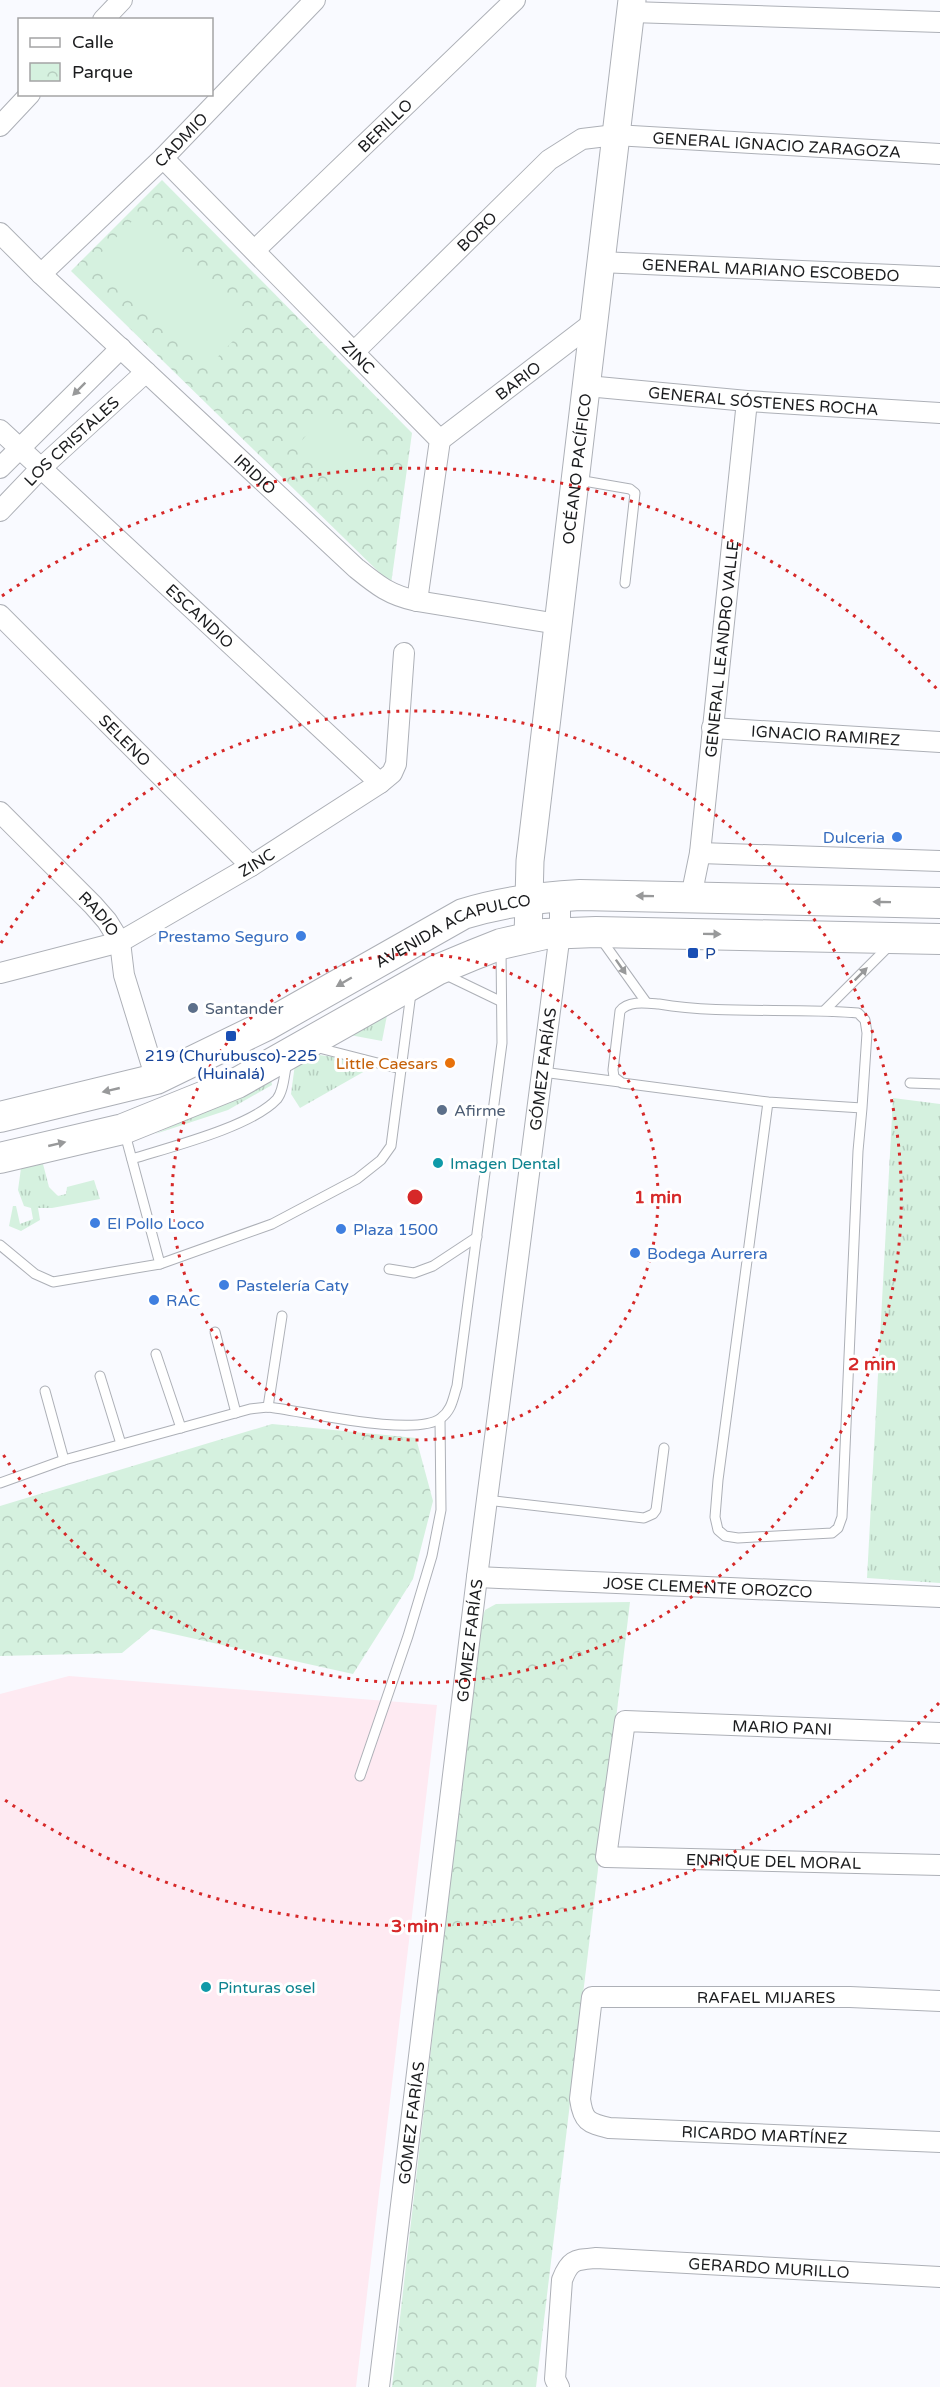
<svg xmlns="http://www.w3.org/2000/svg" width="940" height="2387" font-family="'Varela Round',sans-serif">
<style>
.industrial{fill:#feeaf2}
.grass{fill:url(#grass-tufts)}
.park{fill:url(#park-crowns)}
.pitch{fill:#d5f1df}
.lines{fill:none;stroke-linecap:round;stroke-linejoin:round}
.lane-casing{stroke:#adb0b7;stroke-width:11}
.street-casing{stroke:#adb0b7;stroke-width:22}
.secondary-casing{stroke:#adb0b7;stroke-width:29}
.primary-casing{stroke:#adb0b7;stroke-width:32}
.lane{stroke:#fff;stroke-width:9}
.street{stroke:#fff;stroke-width:20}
.secondary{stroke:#fff;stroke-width:27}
.primary{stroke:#fff;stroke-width:30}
.oneway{fill:#98999a}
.ring{fill:none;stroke:#d62828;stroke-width:3;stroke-dasharray:3 6}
.shop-dot{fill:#3f7fe0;stroke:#fff;stroke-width:2}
.transit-dot{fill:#1a4fb4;stroke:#fff;stroke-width:2}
.service-dot{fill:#5c6f8a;stroke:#fff;stroke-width:2}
.food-dot{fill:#e8710a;stroke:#fff;stroke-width:2}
.culture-dot{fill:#0f9aa8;stroke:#fff;stroke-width:2}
.labels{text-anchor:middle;stroke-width:6;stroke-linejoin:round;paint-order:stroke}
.street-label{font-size:16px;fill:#1b1c1e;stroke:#fff}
.shop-label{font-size:16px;fill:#366cbe;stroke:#fff;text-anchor:start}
.transit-label{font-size:16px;fill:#164399;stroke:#fff;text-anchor:start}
.service-label{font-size:16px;fill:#4e5e75;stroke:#fff;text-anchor:start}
.food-label{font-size:16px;fill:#c56008;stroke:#fff;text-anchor:end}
.culture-label{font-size:16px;fill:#0d838f;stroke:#fff;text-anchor:start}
.centre{fill:#d62828;stroke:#fff;stroke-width:3}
.ring-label{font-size:18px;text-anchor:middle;font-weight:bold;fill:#d62828;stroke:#fff;stroke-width:6;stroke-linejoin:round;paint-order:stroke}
</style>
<defs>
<pattern id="grass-tufts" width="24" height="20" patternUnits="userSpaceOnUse" patternTransform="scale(1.5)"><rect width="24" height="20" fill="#d5f1df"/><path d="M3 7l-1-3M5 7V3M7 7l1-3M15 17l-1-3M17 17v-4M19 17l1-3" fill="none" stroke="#b6cebf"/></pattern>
<pattern id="park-crowns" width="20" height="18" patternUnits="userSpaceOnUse" patternTransform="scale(1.5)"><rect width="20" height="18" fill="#d5f1df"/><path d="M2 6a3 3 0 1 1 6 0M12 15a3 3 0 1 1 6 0" fill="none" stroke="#b6cebf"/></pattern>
</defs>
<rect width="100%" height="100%" fill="#f9faff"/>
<path class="industrial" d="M69 1676 437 1705 356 2387H0V1694Z"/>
<g class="grass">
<path d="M390 1000 382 1041 339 1033Z"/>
<path d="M312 1054 363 1061 365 1071 300 1108 291 1094 295 1064Z"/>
<path d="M270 1074 272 1085 228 1110 155 1134 238 1095Z"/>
<path d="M893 1098 940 1104V1583L867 1578Z"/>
<path d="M43 1164 49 1187 58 1196 66 1194 67 1187 94 1180 100 1199 52 1208H38L40 1220 21 1231 9 1226 13 1206H16L20 1224 33 1219 31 1208 24 1206 18 1190 21 1168Z"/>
</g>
<g class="park">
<path d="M162 180 412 433 391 584 71 271Z"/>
<path d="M272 1424 416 1438 433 1501 413 1579 353 1674 151 1629 122 1653 0 1656V1506Z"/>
<path d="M630 1602 536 2387H392L480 1624 485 1610 496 1604Z"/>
</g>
<g class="pitch">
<path d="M140 213 254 319 210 365 97 257Z"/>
<path d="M324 414 383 468 354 498 298 445Z"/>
</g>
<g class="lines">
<defs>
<g id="lane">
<path d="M578 480 630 489 635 493 625 583"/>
<path d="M601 939 646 1002"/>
<path d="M446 975 500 1001"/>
<path d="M825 1010 891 944"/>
<path d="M315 1047 401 1069"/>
<path d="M542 1072 620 1082"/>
<path d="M910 1083 940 1084"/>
<path d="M768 1102 718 1480 715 1517 718 1530 725 1536 738 1538 832 1533 838 1528 842 1517 858 1151 862 1108 768 1102 622 1083 614 1077 613 1070 620 1011C628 1000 647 1003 659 1004 724 1015 792 1007 858 1013L865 1020 867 1033 862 1108"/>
<path d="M125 1134 160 1264"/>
<path d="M132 1159C170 1147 251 1127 277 1099 284 1090 284 1074 287 1063"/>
<path d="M0 1245 35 1274 53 1282 160 1264 272 1224 357 1179 381 1160 391 1146 411 993"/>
<path d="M389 1269 414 1273 433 1266 477 1237"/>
<path d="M215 1332 236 1413"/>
<path d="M156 1354 181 1428"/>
<path d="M100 1376 121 1444"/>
<path d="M45 1391 64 1460"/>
<path d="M268 1407 282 1316"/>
<path d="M0 1483 64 1460 250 1409 268 1407C303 1411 416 1438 441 1418 452 1410 453 1398 457 1386L502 1043 501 950"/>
<path d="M486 1500 644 1518 653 1514 656 1510 664 1448"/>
<path d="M360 1776 408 1636 432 1556 441 1510 440 1420"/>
</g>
<g id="street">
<path d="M631 12 940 22"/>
<path d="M103 20 122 0"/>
<path d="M0 126 30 94"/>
<path id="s1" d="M163 158 440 440 417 601"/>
<path id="s2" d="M0 233 41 274 356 568C377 585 389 595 417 601L558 624"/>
<path id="s3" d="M255 250 515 0"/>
<path id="s4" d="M600 262 940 277"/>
<path id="s5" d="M41 274 163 158 315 0"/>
<path id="s6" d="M354 352 549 160 582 139 615 135 940 154"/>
<path id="s7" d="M587 386 747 401 940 413"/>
<path id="s8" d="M0 430 380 783"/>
<path id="s9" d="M440 440 594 322"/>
<path d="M0 468 121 348"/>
<path id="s10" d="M0 511 41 468 146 372"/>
<path id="s11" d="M0 615 251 866"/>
<path id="s12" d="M712 728 940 742"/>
<path id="s13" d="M0 812 93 905 107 921 120 942 124 975 156 1079"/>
<path d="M700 853 940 861"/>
<path id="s14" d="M691 897 700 853 747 401"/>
<path id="s15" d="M0 973 120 942 251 866 380 783 392 773 396 764 404 653"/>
<path id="s16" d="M477 1577 940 1597"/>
<path id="s17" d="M940 1733 625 1721 606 1857 940 1865"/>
<path id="s18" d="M940 2001 850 1997H592L580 2099C583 2121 588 2123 609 2128L940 2142"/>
<path id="s19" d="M379 2387 477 1577 560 933V896"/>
<path id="s20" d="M559 2387 555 2379 562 2280C570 2259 575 2260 596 2258L940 2277"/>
</g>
<g id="secondary">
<path id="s21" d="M528 938 530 861 632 0"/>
</g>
<g id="primary">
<path id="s22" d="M0 1117 156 1079 267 1025 463 914C502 902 540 897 580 895L940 903"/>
<path d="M0 1158 123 1129 237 1083 437 970 473 955 501 944 545 934 596 932 940 939"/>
</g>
</defs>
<use href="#lane" class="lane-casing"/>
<use href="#street" class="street-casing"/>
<use href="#secondary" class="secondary-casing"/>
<use href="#primary" class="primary-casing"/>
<use href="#lane" class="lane"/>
<use href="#street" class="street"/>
<use href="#secondary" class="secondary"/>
<use href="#primary" class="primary"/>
</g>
<defs><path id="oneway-solid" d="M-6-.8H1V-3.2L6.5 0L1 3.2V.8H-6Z" transform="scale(1.5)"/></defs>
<g class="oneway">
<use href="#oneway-solid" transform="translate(79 389) rotate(135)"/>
<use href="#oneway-solid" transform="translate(645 896) rotate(-179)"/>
<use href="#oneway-solid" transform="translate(882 902) rotate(-179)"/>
<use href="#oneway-solid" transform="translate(712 934) rotate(1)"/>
<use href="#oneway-solid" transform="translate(621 967) rotate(55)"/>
<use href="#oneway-solid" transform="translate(861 974) rotate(-45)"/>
<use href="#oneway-solid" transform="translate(344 982) rotate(150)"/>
<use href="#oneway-solid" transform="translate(111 1090) rotate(167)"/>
<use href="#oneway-solid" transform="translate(57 1144) rotate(-13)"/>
</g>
<g class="ring">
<circle cx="415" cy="1197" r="243"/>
<path d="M1 943A486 486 0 1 1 1 1451"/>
<path d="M939 1703A729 729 0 0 1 2 1798M2 596A729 729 0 0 1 939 691"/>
</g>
<g class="shop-dot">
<circle cx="897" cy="837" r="6"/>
<circle cx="301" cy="936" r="6"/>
<circle cx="95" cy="1223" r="6"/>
<circle cx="341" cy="1229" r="6"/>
<circle cx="635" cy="1253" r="6"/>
<circle cx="224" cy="1285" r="6"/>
<circle cx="154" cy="1300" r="6"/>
</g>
<g class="transit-dot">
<rect x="687" y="947" width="12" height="12" rx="3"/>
<rect x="225" y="1030" width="12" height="12" rx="3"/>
</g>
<g class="service-dot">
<circle cx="193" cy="1008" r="6"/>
<circle cx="442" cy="1110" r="6"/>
</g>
<circle class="food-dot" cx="450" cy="1063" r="6"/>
<g class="culture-dot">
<circle cx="438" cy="1163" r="6"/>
<circle cx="206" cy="1987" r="6"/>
</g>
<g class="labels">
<g class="street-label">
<text dy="6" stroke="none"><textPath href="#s3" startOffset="180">BERILLO</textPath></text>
<text dy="6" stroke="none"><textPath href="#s5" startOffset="194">CADMIO</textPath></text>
<text dy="6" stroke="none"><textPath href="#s6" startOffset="508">GENERAL IGNACIO ZARAGOZA</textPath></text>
<text dy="6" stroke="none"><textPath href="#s6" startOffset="172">BORO</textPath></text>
<text dy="6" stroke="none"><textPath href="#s4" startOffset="171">GENERAL MARIANO ESCOBEDO</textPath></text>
<text dy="6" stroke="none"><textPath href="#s1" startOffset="279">ZINC</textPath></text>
<text dy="6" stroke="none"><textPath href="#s9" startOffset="98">BARIO</textPath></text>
<text dy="6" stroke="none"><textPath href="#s7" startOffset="177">GENERAL SÓSTENES ROCHA</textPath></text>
<text dy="6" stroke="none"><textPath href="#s10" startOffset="100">LOS CRISTALES</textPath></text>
<text dy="6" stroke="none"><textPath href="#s21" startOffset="472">OCÉANO PACÍFICO</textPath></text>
<text dy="6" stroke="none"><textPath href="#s2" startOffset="351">IRIDIO</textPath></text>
<text dy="6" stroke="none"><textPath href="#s8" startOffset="273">ESCANDIO</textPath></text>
<text dy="6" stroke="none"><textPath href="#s14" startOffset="250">GENERAL LEANDRO VALLE</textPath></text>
<text dy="6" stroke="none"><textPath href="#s12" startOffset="114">IGNACIO RAMIREZ</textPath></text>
<text dy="6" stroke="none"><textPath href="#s11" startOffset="177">SELENO</textPath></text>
<text dy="6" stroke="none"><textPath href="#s15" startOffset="282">ZINC</textPath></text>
<text dy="6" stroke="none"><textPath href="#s13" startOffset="142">RADIO</textPath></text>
<text dy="6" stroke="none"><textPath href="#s22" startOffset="494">AVENIDA ACAPULCO</textPath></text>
<text dy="6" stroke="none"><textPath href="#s19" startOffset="1328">GÓMEZ FARÍAS</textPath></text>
<text dy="6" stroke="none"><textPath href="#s16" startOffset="231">JOSE CLEMENTE OROZCO</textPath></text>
<text dy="6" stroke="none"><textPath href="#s19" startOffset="752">GÓMEZ FARÍAS</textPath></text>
<text transform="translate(782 1727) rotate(2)" y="6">MARIO PANI</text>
<text dy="6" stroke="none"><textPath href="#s17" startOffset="620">ENRIQUE DEL MORAL</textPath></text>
<text x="766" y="2003">RAFAEL MIJARES</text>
<text dy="6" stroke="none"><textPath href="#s19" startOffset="266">GÓMEZ FARÍAS</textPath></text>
<text dy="6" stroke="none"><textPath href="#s18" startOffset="652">RICARDO MARTÍNEZ</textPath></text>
<text dy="6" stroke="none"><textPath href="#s20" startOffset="326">GERARDO MURILLO</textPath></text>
</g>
<g class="shop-label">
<text x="885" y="843" text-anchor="end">Dulceria</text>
<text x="289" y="942" text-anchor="end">Prestamo Seguro</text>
<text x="107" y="1229">El Pollo Loco</text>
<text x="353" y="1235">Plaza 1500</text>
<text x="647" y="1259">Bodega Aurrera</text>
<text x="236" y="1291">Pastelería Caty</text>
<text x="166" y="1306">RAC</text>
</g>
<g class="transit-label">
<text x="705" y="959">P</text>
<text x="231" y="1061" text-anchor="middle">219 (Churubusco)-225<tspan x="231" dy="18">(Huinalá)</tspan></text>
</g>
<g class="service-label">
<text x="205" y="1014">Santander</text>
<text x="454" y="1116">Afirme</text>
</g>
<g class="food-label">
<text x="438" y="1069">Little Caesars</text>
</g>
<g class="culture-label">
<text x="450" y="1169">Imagen Dental</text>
<text x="218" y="1993">Pinturas osel</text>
</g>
</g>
<circle cx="415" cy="1197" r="9" class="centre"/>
<g class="ring-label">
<text x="658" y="1203">1 min</text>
<text x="872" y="1370">2 min</text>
<text x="415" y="1932">3 min</text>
</g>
<rect x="18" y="18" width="195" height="78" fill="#ffffff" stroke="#a4a4a5" stroke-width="1.5"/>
<rect x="30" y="38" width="30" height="9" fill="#ffffff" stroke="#a4a4a5" stroke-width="1.5"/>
<text x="72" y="48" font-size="18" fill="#1b1c1e">Calle</text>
<rect x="30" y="63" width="30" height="18" fill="url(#park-crowns)" stroke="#a4a4a5" stroke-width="1.5"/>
<text x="72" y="78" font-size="18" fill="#1b1c1e">Parque</text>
</svg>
